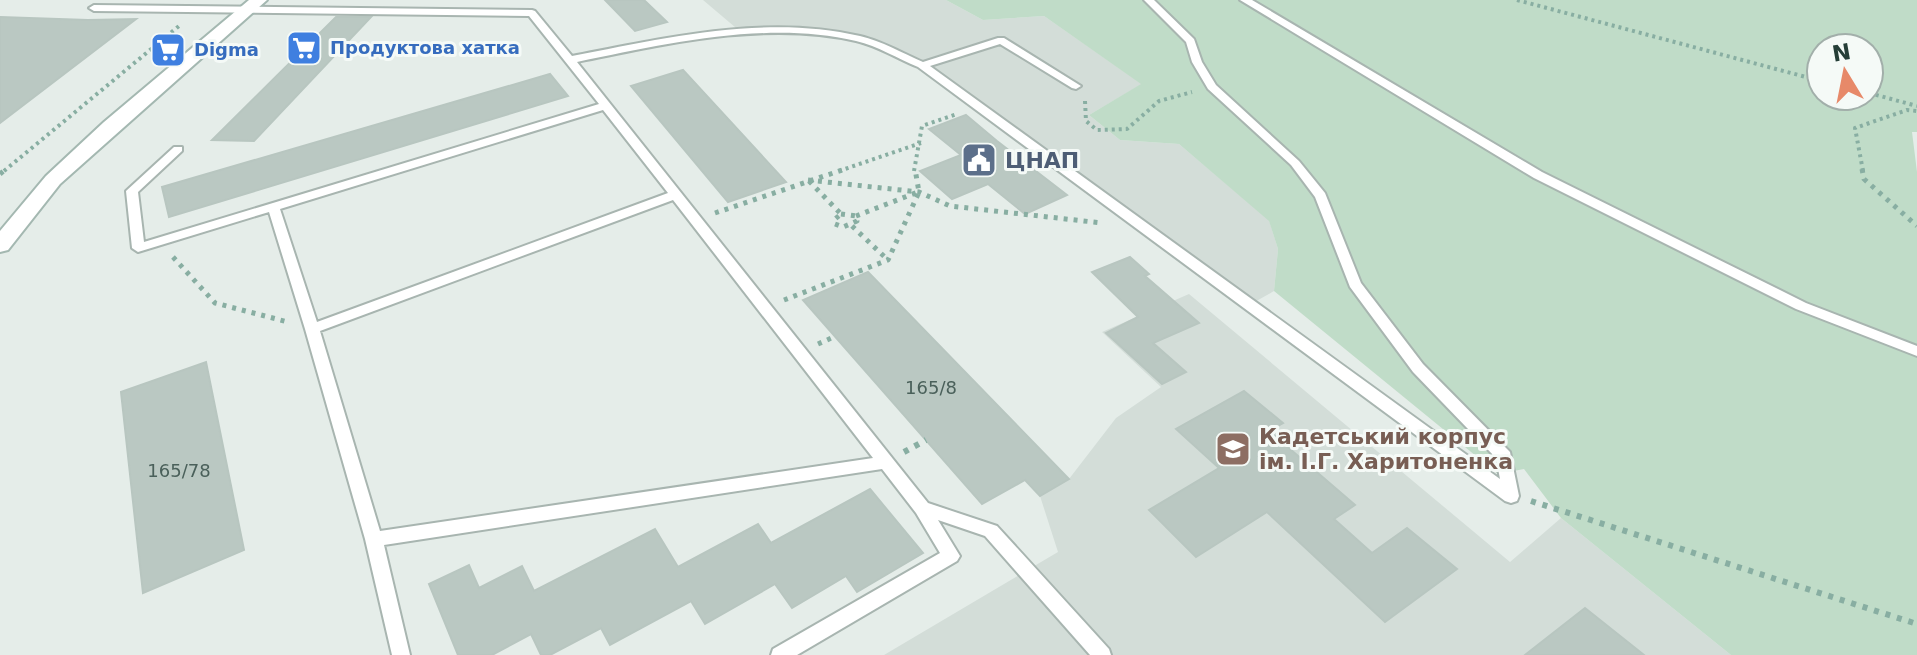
<svg xmlns="http://www.w3.org/2000/svg" width="1917" height="655" font-family="'DejaVu Sans',sans-serif">
<style>
.built{fill:#d3ddd8}
.green{fill:#c0dcc8;fill-rule:evenodd}
.building{fill:#bac8c2;stroke:#b8c6c0;stroke-width:2}
.lines{fill:none;stroke-linecap:round;stroke-linejoin:round}
.service-casing{stroke:#a8b5b0;stroke-width:4}
.secondary-casing{stroke:#a4b8b1;stroke-width:4}
.path-far2{stroke:#88aea2;stroke-width:4;stroke-dasharray:3 4;stroke-linecap:butt}
.path-far1{stroke:#88aea2;stroke-width:5;stroke-dasharray:4 6;stroke-linecap:butt}
.path{stroke:#88aea2;stroke-width:6;stroke-dasharray:5 7;stroke-linecap:butt}
.service{fill:#fff;fill-rule:evenodd}
.secondary{fill:#fff;fill-rule:evenodd}
.labels{text-anchor:middle;stroke-width:6;stroke-linejoin:round;paint-order:stroke}
.far-shop-label{font-size:18px;font-weight:bold;fill:#366cbe;stroke:#f5faf7;text-anchor:start}
.number-label{font-size:18px;fill:#4a605a}
.service-label{font-size:22px;font-weight:bold;fill:#4e5e75;stroke:#f5faf7;text-anchor:start}
.education-label{font-size:22px;font-weight:bold;fill:#785e54;stroke:#f5faf7;text-anchor:start}
</style>
<rect width="100%" height="100%" fill="#e5ede9"/>
<g class="built">
<path d="M703 0H946L983 20 1044 16 1142 84 1089 115 1120 140 1179 144 1269 220 1278 249 1274 291 1251 304 922 65 860 39 806 32 742 33Z"/>
<path d="M1189 294 1510 562 1561 518 1731 655H884L1058 552 1040 496 1069 479 1116 418 1161 387 1102 332Z"/>
</g>
<path class="green" d="M946 0H1917V132H1912L1917 172V655H1731L1561 518 1524 469 1498 474 1274 291 1278 249 1269 221 1179 144 1120 140 1089 115 1141 84 1044 16 983 20ZM1821 48H1869V96H1821Z"/>
<g class="building">
<path d="M605 0H644L667 22 635 31Z"/>
<path d="M0 17 88 20 136 19 0 123Z"/>
<path d="M336 17H371L254 141 212 140Z"/>
<path d="M683 70 786 182 728 202 631 86Z"/>
<path d="M550 74 568 96 169 217 162 187Z"/>
<path d="M966 115 997 141 1067 195 1025 214 988 184 952 199 920 171 961 155 929 129Z"/>
<path d="M1130 257 1149 274 1145 276 1199 323 1153 343 1186 372 1162 384 1106 333 1138 317 1092 272Z"/>
<path d="M868 272 1069 479 1040 496 1025 480 982 504 803 300Z"/>
<path d="M206 362 244 550 143 593 121 392Z"/>
<path d="M1244 391 1283 423 1269 431 1355 505 1334 519 1372 553 1407 528 1457 569 1385 622 1267 512 1196 557 1149 510 1219 468 1176 429Z"/>
<path d="M870 489 923 553 857 592 846 576 792 608 775 584 705 624 691 601 610 645 601 628 550 655H541L531 634 492 655H458L429 584 469 565 479 588 522 566 534 591 655 529 678 567 758 524 771 543Z"/>
<path d="M1585 608 1644 655H1525Z"/>
</g>
<g class="lines">
<defs>
<g id="service">
<path d="M1144 0H1154L1194 39 1202 62 1216 85 1299 161 1325 193 1361 283 1423 364 1510 452 1519 496 1517 501 1511 503 1505 501 918 67C898 59 878 46 856 41 766 20 666 44 577 62L928 503 997 526 1109 649 1111 655H1090L985 536 938 520 960 556 957 561 797 655H771L773 649 940 553 916 513 882 469 384 545 410 655H392L365 539 305 329 269 212 138 252 132 248 126 191 174 147H182V151L138 192 144 242 599 104 529 16 94 11 89 8 94 5 532 10 535 11 572 56C665 38 766 14 860 36 882 41 902 53 923 62L998 38H1004L1081 86 1076 89 1072 88 1000 44 930 66 1500 479 1496 458 1413 372 1350 287 1315 197 1291 165 1208 89 1192 62 1186 42ZM603 110 668 193 317 322 280 209ZM673 200 873 458 380 531 320 331Z"/>
<path d="M1240 0H1252L1542 172 1806 303 1917 346V356L1796 309 1534 178Z"/>
</g>
<path id="secondary" d="M249 0H267L60 184 8 250 0 252V231L46 176 104 122Z"/>
</defs>
<use href="#service" class="service-casing"/>
<use href="#secondary" class="secondary-casing"/>
<g class="path-far2">
<path d="M1517 0 1821 81"/>
<path d="M1869 93 1917 106"/>
<path d="M1085 101 1086 121 1097 130 1127 129 1159 101 1192 92"/>
<path d="M4 171 179 26"/>
<path d="M839 171 921 143"/>
<path d="M914 171 922 126 957 114"/>
<path d="M1863 171 1855 128 1907 110 1917 111"/>
</g>
<g class="path-far1">
<path d="M1862 169 1864 179 1917 226"/>
<path d="M0 174 6 169"/>
<path d="M808 180 919 192 950 206 1102 223"/>
<path d="M809 181 841 214"/>
<path d="M715 213 845 169"/>
<path d="M841 214 856 216 857 221 843 227 835 224V219Z"/>
<path d="M856 216 918 192"/>
<path d="M852 226 888 260"/>
<path d="M173 257 215 303 288 322"/>
<path d="M784 300 888 260 919 192 915 169"/>
<path d="M818 344 836 336"/>
</g>
<g class="path">
<path d="M904 452 926 440"/>
<path d="M1531 501 1917 624"/>
</g>
<use href="#service" class="service"/>
<use href="#secondary" class="secondary"/>
</g>
<defs>
<symbol id="supermarket-square" viewBox="-11 -11 22 22"><rect x="-9" y="-9" width="18" height="18" rx="4" fill="#3f7fe0" stroke="#f5faf7"/><path d="M-6-5.5h2.5l.6 2H6L4.5 2H-2.5L-4.4-4H-6ZM-1.5 3.2a1.3 1.3 0 1 0 .1 0ZM3 3.2a1.3 1.3 0 1 0 .1 0Z" fill="#fff"/></symbol>
<symbol id="civic-square" viewBox="-11 -11 22 22"><rect x="-9" y="-9" width="18" height="18" rx="4" fill="#5c6f8a" stroke="#f5faf7"/><path d="M-.6-6.5H3V-4.5H.6V-3L4-1V1h2V6H-6V1h2V-1L-.6-3ZM-1.2 2.5V6h2.4V2.5Z" fill="#fff"/></symbol>
<symbol id="school-square" viewBox="-11 -11 22 22"><rect x="-9" y="-9" width="18" height="18" rx="4" fill="#8d6e63" stroke="#f5faf7"/><path d="M0-5L7-2L0 1L-7-2ZM-4 1L0 2.5L4 1V4Q0 6-4 4Z" fill="#fff"/></symbol>
</defs>
<g fill-rule="evenodd">
<use href="#supermarket-square" x="284" y="28" width="40" height="40"/>
<use href="#supermarket-square" x="148" y="30" width="40" height="40"/>
<use href="#civic-square" x="959" y="140" width="40" height="40"/>
<use href="#school-square" x="1213" y="429" width="40" height="40"/>
</g>
<g class="labels">
<g class="far-shop-label">
<text x="330" y="54">Продуктова хатка</text>
<text x="194" y="56">Digma</text>
</g>
<g class="number-label">
<text x="931" y="394">165/8</text>
<text x="179" y="477">165/78</text>
</g>
<g class="service-label">
<text x="1005" y="168">ЦНАП</text>
</g>
<g class="education-label">
<text x="1259" y="444">Кадетський корпус<tspan x="1259" dy="25">ім. І.Г. Харитоненка</tspan></text>
</g>
</g>
<g transform="translate(1845 72) rotate(350)"><circle r="38" fill="#f5faf7" stroke="#a2afaa" stroke-width="2"/>
<path d="M0-6L14 30L0 20L-14 30Z" fill="#e78969"/>
<text y="-12" font-size="22" font-weight="bold" text-anchor="middle" fill="#253e37">N</text>
</g>
</svg>
